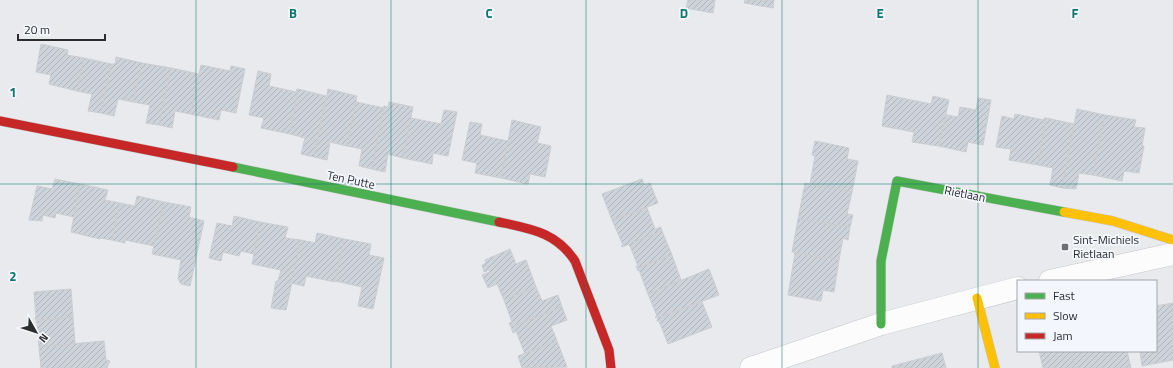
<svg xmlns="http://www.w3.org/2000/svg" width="1173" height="368" font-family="'Titillium Web',sans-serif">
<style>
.building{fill:url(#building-hatch);stroke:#cbcdd0}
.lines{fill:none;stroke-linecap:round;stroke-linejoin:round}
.street-casing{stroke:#c5c7c9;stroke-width:23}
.fast-casing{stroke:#c5c7c9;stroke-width:10}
.slow-casing{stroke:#c5c7c9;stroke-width:10}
.jam-casing{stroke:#c5c7c9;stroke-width:10}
.street{stroke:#fcfcfc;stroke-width:22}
.fast{stroke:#4caf50;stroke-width:9}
.slow{stroke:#ffc107;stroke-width:9}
.jam{stroke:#c62828;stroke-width:9}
.grid{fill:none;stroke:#0f766e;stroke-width:1;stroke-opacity:0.55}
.poi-dot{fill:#6d6f72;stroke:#f3f7fd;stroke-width:1.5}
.labels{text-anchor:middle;stroke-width:3.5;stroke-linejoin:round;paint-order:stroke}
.street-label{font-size:12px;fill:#2b2d2f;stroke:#f3f7fd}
.poi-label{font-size:12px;fill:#2b2d2f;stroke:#f3f7fd;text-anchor:start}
.grid-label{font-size:13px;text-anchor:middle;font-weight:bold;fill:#0f766e;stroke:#f3f7fd;stroke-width:3.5;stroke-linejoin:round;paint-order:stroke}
</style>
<defs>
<pattern id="building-hatch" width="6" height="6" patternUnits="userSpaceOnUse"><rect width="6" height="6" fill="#cdd3db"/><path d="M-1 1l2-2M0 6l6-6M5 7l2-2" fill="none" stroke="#b0b5bc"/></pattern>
</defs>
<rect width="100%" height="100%" fill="#e8eaed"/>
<g class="building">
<path d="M688 0H715L713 13 686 8Z"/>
<path d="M745 0H774L773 8 744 3Z"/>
<path d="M41 44 68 50 67 55 84 58 77 91 49 84 51 75 36 72Z"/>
<path d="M116 57 142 63 133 102 118 99 114 116 101 113 111 64H115Z"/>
<path d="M84 58 111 64 101 113 88 111 92 94 77 91Z"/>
<path d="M142 63 171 68 159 125 146 123 150 105 133 102Z"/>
<path d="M201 65 230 71 231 66 245 69 236 113 221 110 219 120 190 114Z"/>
<path d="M171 68 199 74 190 114 175 111 172 128 159 125Z"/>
<path d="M258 71 271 74 269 86 296 92 297 89H298L290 134 261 128 264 118 249 115Z"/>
<path d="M298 89 326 96 314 157 301 154 305 138 290 134Z"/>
<path d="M328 89 357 96 347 146 330 142 327 160 314 157Z"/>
<path d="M887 95 931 104 933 96 949 100 939 146 912 142 914 132 882 126Z"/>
<path d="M978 98 991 100 983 145 968 142 966 152 939 146 946 115 958 117 960 107 976 110Z"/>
<path d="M356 102 384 108 372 169 359 166 362 149 347 146Z"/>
<path d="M389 102 413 107 403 158 388 154 385 172 372 169 384 106 388 107Z"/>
<path d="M1077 109 1105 115 1093 175 1079 173 1076 189 1062 188Z"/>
<path d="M444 110 457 112 448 156 433 153 432 164 403 158 411 118 441 124Z"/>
<path d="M1015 114 1044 120V118H1046L1038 165 1009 160 1011 149 996 147 1002 116 1014 119Z"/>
<path d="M1105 115 1136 120 1134 127 1145 128 1142 146H1144L1139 173 1124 171 1122 181 1093 175Z"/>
<path d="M1046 118 1074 124 1062 188 1050 185 1053 168 1038 165Z"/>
<path d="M512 120 541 127 537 143 551 146 545 177 530 174 528 184 501 178Z"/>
<path d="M470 122 482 124 480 135 508 141 501 178 475 173 477 163 462 160Z"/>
<path d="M815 141 849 148 847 159 858 161 852 192 810 184 815 156 812 155Z"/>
<path d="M55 179 80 184 74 217 56 213 55 218 43 215 42 221 29 220 37 186 52 189Z"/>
<path d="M642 179 644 185 650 183 658 203 612 220 602 194Z"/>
<path d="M805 183 852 192 847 214 853 215 850 227 798 219Z"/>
<path d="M80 184 108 190 105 200 120 203 112 240 100 238V239L71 232Z"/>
<path d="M137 196 164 202 154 246 125 240V243L112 240 120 203 135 206Z"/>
<path d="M164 202 191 207 189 217 204 221 190 286 181 284 178 279 181 260 152 254Z"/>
<path d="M647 208 655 229 661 227 662 231 622 247 621 246 623 245 612 220Z"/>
<path d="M234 216 260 222 254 254 241 251 239 256 223 252 221 261 209 258 217 223 232 226Z"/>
<path d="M798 219 850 227 848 240 843 238 839 260 792 252Z"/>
<path d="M260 222 288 227 285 238 301 240 286 310 271 308 276 281H278L281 270 252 264Z"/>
<path d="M662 231 672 255 637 268 636 266H638L629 244Z"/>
<path d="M317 233 344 239 335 282 306 276 304 286 291 283 301 240 315 243Z"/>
<path d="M344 239 371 244 369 255 384 258 373 309 358 306 362 287 335 281Z"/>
<path d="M510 249 516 264 526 260 536 287 504 300 497 284 488 288 482 275 490 272 489 270 484 272 482 265 486 263 485 260Z"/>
<path d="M795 253 839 260 834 292 823 290 821 301 788 295Z"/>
<path d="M672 255 681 280 648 294 639 270 638 271 637 269 638 268Z"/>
<path d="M709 269 719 295 656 318 655 317 657 316 648 294Z"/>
<path d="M536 287 542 301 558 295 562 307 511 327 509 323 512 322 504 300Z"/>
<path d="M71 289 73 317 37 320 35 319V318H36L34 292Z"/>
<path d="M702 302 712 327 668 344 659 321H657V320L658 319V318Z"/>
<path d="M1173 303V360L1142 366 1140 351H1156V306Z"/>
<path d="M562 307 567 320 551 326 557 341 525 354 516 331 513 333 511 327Z"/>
<path d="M73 317 75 344 39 347 37 322 36 323V321Z"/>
<path d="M104 341 106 360 110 361 107 368H41L39 347Z"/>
<path d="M557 341 567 367 522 368 518 356Z"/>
<path d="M1039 351H1071L1075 368H1043Z"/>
<path d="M1071 351H1127L1131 368H1075Z"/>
<path d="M942 353 946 368H892V366Z"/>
</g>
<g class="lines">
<defs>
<g id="street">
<path d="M1050 281 1173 254"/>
<path d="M751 368 881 324 1018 288"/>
</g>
<g id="fast">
<path d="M233 167 499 222"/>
<path d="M881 324V261L897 181 1064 212"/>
</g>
<g id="slow">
<path d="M1064 212 1113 221 1173 240"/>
<path d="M977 298 995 368"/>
</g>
<g id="jam">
<path d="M0 121 233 167"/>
<path d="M499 222C531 229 556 232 575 261L609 350 611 368"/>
</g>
</defs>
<use href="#street" class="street-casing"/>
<use href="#fast" class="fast-casing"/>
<use href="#slow" class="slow-casing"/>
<use href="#jam" class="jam-casing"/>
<use href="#street" class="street"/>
<use href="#fast" class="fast"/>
<use href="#slow" class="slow"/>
<use href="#jam" class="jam"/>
</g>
<path class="grid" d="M196 0V368M391 0V368M586 0V368M782 0V368M978 0V368M0 184H1173"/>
<rect class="poi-dot" x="1061" y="243" width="8" height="8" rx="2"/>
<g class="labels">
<g class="street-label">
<text transform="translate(351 180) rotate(12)" y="4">Ten Putte</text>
<text transform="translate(965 194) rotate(11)" y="4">Rietlaan</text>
</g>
<g class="poi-label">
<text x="1073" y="244">Sint-Michiels<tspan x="1073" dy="14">Rietlaan</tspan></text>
</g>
</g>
<g class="grid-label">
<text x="293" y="18">B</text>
<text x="489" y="18">C</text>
<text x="684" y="18">D</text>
<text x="880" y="18">E</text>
<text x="1075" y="18">F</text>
<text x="13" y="97">1</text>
<text x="13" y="281">2</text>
</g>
<rect x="1017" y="280" width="140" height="72" fill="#f3f7fd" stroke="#a3a6ab"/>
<rect x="1025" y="293" width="20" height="6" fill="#4caf50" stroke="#a3a6ab"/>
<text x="1053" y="300" font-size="12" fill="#2b2d2f">Fast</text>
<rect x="1025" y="313" width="20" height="6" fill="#ffc107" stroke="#a3a6ab"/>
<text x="1053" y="320" font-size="12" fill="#2b2d2f">Slow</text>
<rect x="1025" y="333" width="20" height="6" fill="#c62828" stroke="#a3a6ab"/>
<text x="1053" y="340" font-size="12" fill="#2b2d2f">Jam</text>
<g transform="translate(36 332) rotate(129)" stroke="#f3f7fd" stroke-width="3" paint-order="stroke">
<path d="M0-3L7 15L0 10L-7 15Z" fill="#2b2d2f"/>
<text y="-6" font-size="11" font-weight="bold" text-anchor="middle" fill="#2b2d2f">N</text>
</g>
<path d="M18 34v6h87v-6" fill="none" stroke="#2b2d2f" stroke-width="2"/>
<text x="24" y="34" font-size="12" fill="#2b2d2f" stroke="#f3f7fd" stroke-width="3" paint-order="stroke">20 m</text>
</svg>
